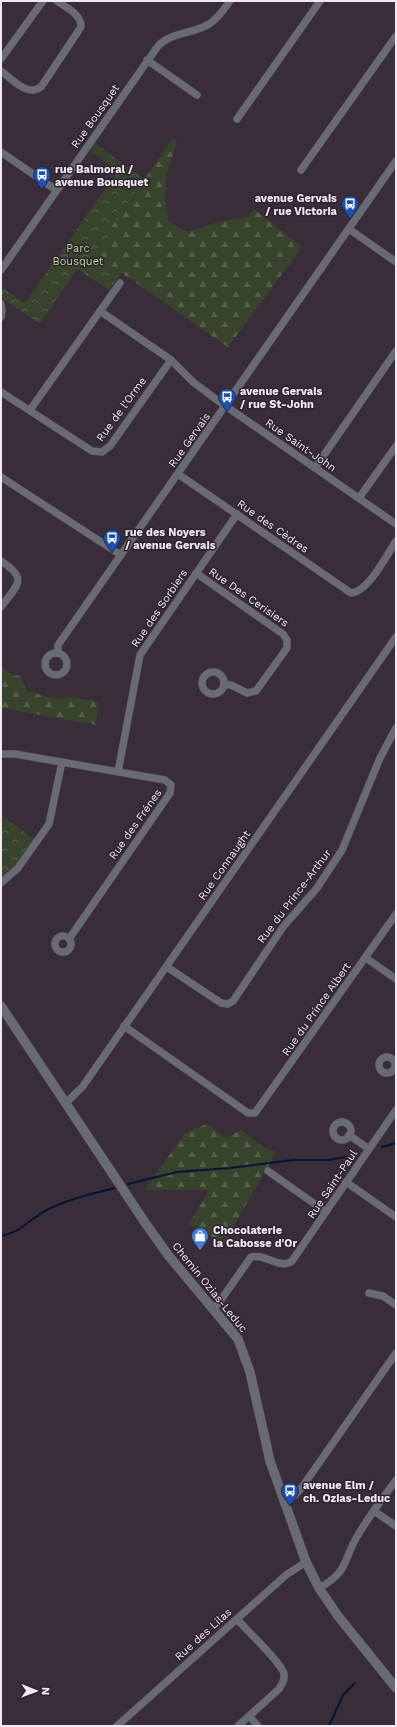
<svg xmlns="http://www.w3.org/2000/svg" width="397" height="1727" font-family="'Work Sans',sans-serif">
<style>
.forest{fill:url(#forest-firs)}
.park{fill:url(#park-crowns)}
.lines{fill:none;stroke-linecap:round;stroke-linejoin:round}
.stream{stroke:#061535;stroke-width:2}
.minor-casing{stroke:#574b57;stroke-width:8}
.tertiary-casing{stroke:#574b57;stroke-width:10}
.minor{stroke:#686b73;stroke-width:7}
.tertiary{stroke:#686b73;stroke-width:9}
.labels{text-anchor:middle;stroke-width:3;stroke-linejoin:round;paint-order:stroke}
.street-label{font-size:11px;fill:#f1e8f1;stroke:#2f2330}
.poi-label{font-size:11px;font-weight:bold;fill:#f1e8f1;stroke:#2f2330;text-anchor:start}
.park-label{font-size:11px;fill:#b4d593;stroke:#2f2330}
</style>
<defs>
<pattern id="forest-firs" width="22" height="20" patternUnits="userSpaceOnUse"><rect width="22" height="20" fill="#37432b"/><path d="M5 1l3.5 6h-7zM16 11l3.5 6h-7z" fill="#545e4a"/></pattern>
<pattern id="park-crowns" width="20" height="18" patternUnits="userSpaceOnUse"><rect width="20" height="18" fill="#37432b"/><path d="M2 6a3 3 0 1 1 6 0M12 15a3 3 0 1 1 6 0" fill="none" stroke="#545e4a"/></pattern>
</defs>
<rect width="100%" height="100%" fill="#3a2d3a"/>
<g class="forest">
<path d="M173 138 177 142 167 172 165 199 168 221 187 232 222 221 247 217 254 209 302 247 228 347 93 253Z"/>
<path d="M1 666 13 676 20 675 26 690 47 697 64 698 72 697 99 702 96 725 1 708Z"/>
<path d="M207 1124 226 1138 241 1130 265 1148 276 1152 224 1243 189 1224 209 1190H144L185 1133Z"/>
</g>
<g class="park">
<path d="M95 143 144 179 94 253 121 273 109 290 77 269 40 324 3 299 1 287 25 303 118 171 90 151Z"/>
<path d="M1 815 34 839 13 868 1 877Z"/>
</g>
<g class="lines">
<g class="stream">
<path d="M382 1147 396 1143"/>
<path d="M128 1184 177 1172 230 1168 292 1160H329L345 1157"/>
<path d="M1 1236C22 1232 29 1219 47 1210 68 1199 92 1194 115 1188"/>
<path d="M329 1726 343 1695 355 1683"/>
</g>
<defs>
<g id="minor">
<path d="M1 59 43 1"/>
<path d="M147 60 197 95"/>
<path d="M1 71C12 79 27 97 41 87L81 27C81 13 66 8 57 1"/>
<path d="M237 119 320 1"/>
<path d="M1 152 56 190"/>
<path d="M301 170 396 36"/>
<path d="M349 229 396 262"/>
<path d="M1 270 158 46C171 32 193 34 209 24 218 19 224 9 230 1"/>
<path d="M1 304 2 310 1 317"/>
<path d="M100 311 171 360 193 382 217 400 396 524"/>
<path d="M1 392 92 451 102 452 110 446 171 360"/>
<path d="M30 410 120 283"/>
<path d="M315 468 396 351"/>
<path d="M178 474 351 593C368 592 387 555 396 541"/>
<path d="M1 477 121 555"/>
<path d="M359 498 396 446"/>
<path d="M1 561C29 579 17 585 1 607"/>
<path d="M196 573 283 634 287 640V648L256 691 247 693 231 685 224 684"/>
<circle cx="56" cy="664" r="11"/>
<path d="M58 653V645L396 161"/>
<circle cx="213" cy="683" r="11"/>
<path d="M2 754H15L165 780 171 785 170 793 69 939"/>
<path d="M118 772 140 655 237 514"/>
<path d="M1 883 18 868 49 824 62 762"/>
<circle cx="63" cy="944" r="8"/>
<path d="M366 958 396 979"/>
<path d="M167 967 221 1003 228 1004 233 1001 283 927 317 888 342 850 380 758 396 728"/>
<path d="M124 1026 248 1113H255L396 914"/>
<circle cx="387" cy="1065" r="8"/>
<path d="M66 1103 83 1086 396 637"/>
<circle cx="342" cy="1131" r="9"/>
<path d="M349 1135 369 1149"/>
<path d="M268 1171 326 1212"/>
<path d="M346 1182 396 1217"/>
<path d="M369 1293 383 1296 396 1305"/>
<path d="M213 1308 218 1304 251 1257C265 1253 280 1270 292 1261L396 1110"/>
<path d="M283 1501 295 1495 300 1490 396 1353"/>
<path d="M374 1511 396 1526"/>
<path d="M319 1588C350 1571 342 1561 358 1535 369 1516 383 1498 396 1480"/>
<path d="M237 1619C246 1630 282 1663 284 1674 285 1680 282 1684 279 1689L238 1726"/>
<path d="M249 1716 258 1726"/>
<path d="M117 1726 286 1575 306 1562"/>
</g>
<path id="tertiary" d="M1 1006 146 1224 168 1255 238 1339 250 1372 270 1461 306 1562 319 1588 338 1616 396 1688"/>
</defs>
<use href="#minor" class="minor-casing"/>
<use href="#tertiary" class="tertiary-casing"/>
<use href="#minor" class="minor"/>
<use href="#tertiary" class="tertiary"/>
</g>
<defs>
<symbol id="bus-pin" viewBox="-11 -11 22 30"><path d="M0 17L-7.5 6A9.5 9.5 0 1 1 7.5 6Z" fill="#1a4fb4" stroke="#2f2330"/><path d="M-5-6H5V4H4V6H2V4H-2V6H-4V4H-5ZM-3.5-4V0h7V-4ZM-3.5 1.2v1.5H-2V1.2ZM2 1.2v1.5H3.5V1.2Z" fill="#fff"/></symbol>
<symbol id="shop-pin" viewBox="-11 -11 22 30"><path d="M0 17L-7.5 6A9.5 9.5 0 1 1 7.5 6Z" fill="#3f7fe0" stroke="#2f2330"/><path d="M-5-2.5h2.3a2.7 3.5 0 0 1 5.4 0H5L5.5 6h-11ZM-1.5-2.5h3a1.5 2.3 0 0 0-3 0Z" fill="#fff"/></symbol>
</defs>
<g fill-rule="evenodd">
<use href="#bus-pin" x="32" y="165" width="20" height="27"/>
<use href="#bus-pin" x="340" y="194" width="20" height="27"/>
<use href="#bus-pin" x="217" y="387" width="20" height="27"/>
<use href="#bus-pin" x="102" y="528" width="20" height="27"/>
<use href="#shop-pin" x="190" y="1226" width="20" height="27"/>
<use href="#bus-pin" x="280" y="1481" width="20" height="27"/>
</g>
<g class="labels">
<g class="street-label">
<text transform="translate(95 116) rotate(-55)" y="4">Rue Bousquet</text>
<text transform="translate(121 409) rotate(-54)" y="4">Rue de l'Orme</text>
<text transform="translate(189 440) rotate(-55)" y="4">Rue Gervais</text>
<text transform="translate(301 445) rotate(35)" y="4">Rue Saint-John</text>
<text transform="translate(273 526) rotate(35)" y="4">Rue des Cèdres</text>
<text transform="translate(249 597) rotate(35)" y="4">Rue Des Cerisiers</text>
<text transform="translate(159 608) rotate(-56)" y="4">Rue des Sorbiers</text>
<text transform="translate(135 824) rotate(-55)" y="4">Rue des Frénes</text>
<text transform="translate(224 865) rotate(-55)" y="4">Rue Connaught</text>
<text transform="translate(294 896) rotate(-53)" y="4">Rue du Prince-Arthur</text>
<text transform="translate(316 1009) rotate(-55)" y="4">Rue du Prince Albert</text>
<text transform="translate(332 1184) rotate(-56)" y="4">Rue Saint-Paul</text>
<text transform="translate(210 1287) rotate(51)" y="4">Chemin Ozias-Leduc</text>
<text transform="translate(203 1634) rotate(-42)" y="4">Rue des Lilas</text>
</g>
<g class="poi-label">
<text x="55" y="173">rue Balmoral /<tspan x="55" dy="13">avenue Bousquet</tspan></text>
<text x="337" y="202" text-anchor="end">avenue Gervais<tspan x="337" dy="13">/ rue Victoria</tspan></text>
<text x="240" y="395">avenue Gervais<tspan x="240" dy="13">/ rue St-John</tspan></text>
<text x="125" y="536">rue des Noyers<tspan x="125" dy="13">/ avenue Gervais</tspan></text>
<text x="213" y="1234">Chocolaterie<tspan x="213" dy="13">la Cabosse d'Or</tspan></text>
<text x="303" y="1489">avenue Elm /<tspan x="303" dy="13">ch. Ozias-Leduc</tspan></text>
</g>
<g class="park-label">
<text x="78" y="252">Parc<tspan x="78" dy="13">Bousquet</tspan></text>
</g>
</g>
<rect width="397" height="1727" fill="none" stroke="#f1e8f1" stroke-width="4"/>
<g transform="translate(36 1691) rotate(91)" stroke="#2f2330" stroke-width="3" paint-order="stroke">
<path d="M0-3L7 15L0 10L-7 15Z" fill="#f1e8f1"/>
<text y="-6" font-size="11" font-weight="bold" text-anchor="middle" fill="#f1e8f1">N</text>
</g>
</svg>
